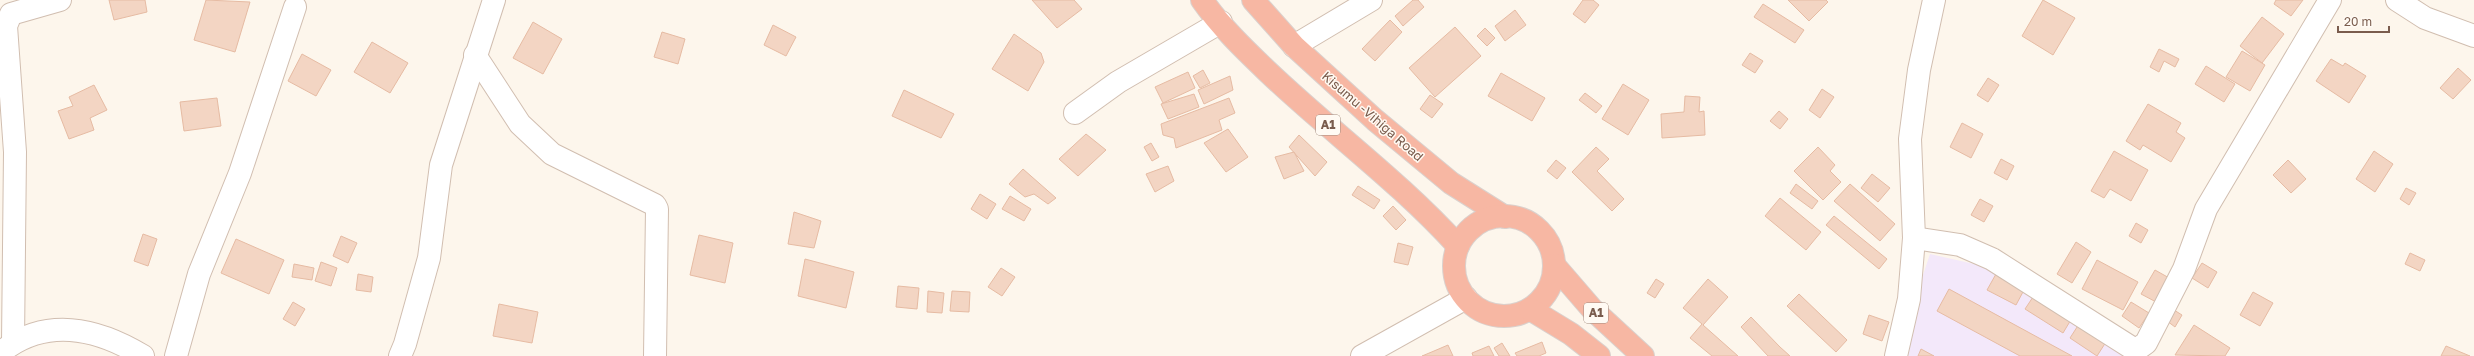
<svg xmlns="http://www.w3.org/2000/svg" width="2474" height="356" font-family="'Golos Text',sans-serif">
<style>
.education{fill:#f3e8fa}
.building{fill:#f3d5c3;stroke:#e6bba3}
.lines{fill:none;stroke-linecap:round;stroke-linejoin:round}
.minor-casing{stroke:#d1beb0;stroke-width:24}
.highway-casing{stroke:#dad1cd;stroke-width:24}
.minor{stroke:#fff;stroke-width:22}
.highway{stroke:#f7b7a3;stroke-width:22}
.labels{text-anchor:middle;stroke-width:3;stroke-linejoin:round;paint-order:stroke}
.shield{fill:#fffaf3;stroke:#a28b7f;stroke-width:1}
.shield-label{font-size:12px;font-weight:bold;fill:#7a5c4d}
.street-label{font-size:13px;fill:#7a5c4d;stroke:#fffaf3}
</style>
<rect width="100%" height="100%" fill="#fdf6ec"/>
<path class="education" d="M1930 254 1983 266 2131 356H1904L1914 302Z"/>
<g class="building">
<path d="M109 0H145L147 12 114 20Z"/>
<path d="M206 0 250 2 235 52 194 40Z"/>
<path d="M1032 0H1074L1082 9 1057 28Z"/>
<path d="M1413 0H1418L1424 7 1403 26 1395 16Z"/>
<path d="M1583 0H1593L1599 5 1585 23 1573 14Z"/>
<path d="M1788 0H1826L1828 2 1809 21Z"/>
<path d="M2043 0 2075 18 2053 55 2022 36Z"/>
<path d="M2276 0H2303L2291 16 2274 4Z"/>
<path d="M1763 4 1804 30 1795 43 1754 17Z"/>
<path d="M1515 10 1526 25 1505 41 1495 26Z"/>
<path d="M2262 17 2284 34 2262 63 2240 46Z"/>
<path d="M1390 20 1402 32 1375 61 1362 49Z"/>
<path d="M533 22 562 39 543 74 513 58Z"/>
<path d="M773 25 796 37 786 56 764 45Z"/>
<path d="M1455 27 1481 56 1435 97 1409 68Z"/>
<path d="M1485 28 1495 38 1487 46 1477 36Z"/>
<path d="M662 32 685 39 678 64 654 57Z"/>
<path d="M1014 34 1041 53 1044 62 1028 91 992 69Z"/>
<path d="M372 42 408 63 390 93 354 72Z"/>
<path d="M2159 49 2179 59 2175 67 2164 61 2159 72 2150 67Z"/>
<path d="M2242 51 2265 65 2250 91 2226 77Z"/>
<path d="M1750 53 1763 61 1755 73 1742 65Z"/>
<path d="M302 54 331 70 316 96 288 81Z"/>
<path d="M2331 59 2343 66 2345 63 2366 76 2349 103 2316 81Z"/>
<path d="M2206 66 2235 84 2224 102 2195 84Z"/>
<path d="M2458 68 2471 80 2453 99 2440 88Z"/>
<path d="M1203 70 1210 83 1200 88 1193 76Z"/>
<path d="M1188 72 1195 88 1163 103 1155 87Z"/>
<path d="M1501 73 1545 98 1532 121 1488 96Z"/>
<path d="M1230 76 1233 90 1204 104 1198 90Z"/>
<path d="M1988 78 1999 85 1988 102 1977 95Z"/>
<path d="M1623 84 1649 100 1628 135 1602 119Z"/>
<path d="M94 85 107 110 90 118 94 130 69 139 58 111 73 106 69 97Z"/>
<path d="M1822 89 1834 97 1820 118 1809 110Z"/>
<path d="M904 90 954 114 941 138 892 116Z"/>
<path d="M1585 93 1602 106 1596 113 1579 100Z"/>
<path d="M1194 94 1199 107 1168 119 1161 104Z"/>
<path d="M1430 95 1443 104 1432 118 1420 109Z"/>
<path d="M1685 96 1700 97 1699 112 1704 111 1705 135 1662 138 1661 114 1684 112Z"/>
<path d="M217 98 221 126 184 131 180 102Z"/>
<path d="M1229 98 1235 113 1219 120 1222 130 1176 148 1174 138 1163 135 1161 124Z"/>
<path d="M2148 104 2181 123 2176 132 2185 138 2171 162 2143 145 2140 150 2126 141Z"/>
<path d="M1779 111 1788 119 1780 129 1770 121Z"/>
<path d="M1962 123 1983 134 1971 158 1950 147Z"/>
<path d="M1228 129 1248 157 1226 172 1204 143Z"/>
<path d="M1086 134 1106 150 1078 176 1059 159Z"/>
<path d="M1299 135 1327 162 1315 176 1289 147Z"/>
<path d="M1151 143 1159 157 1152 161 1144 147Z"/>
<path d="M1596 147 1609 159 1597 171 1624 199 1612 211 1572 172Z"/>
<path d="M1818 147 1835 165 1830 171 1841 182 1823 200 1794 171Z"/>
<path d="M2114 151 2148 170 2131 201 2110 189 2104 198 2091 191Z"/>
<path d="M2374 151 2393 164 2375 192 2356 179Z"/>
<path d="M1294 152 1304 171 1284 179 1275 157Z"/>
<path d="M2001 159 2014 166 2007 180 1994 173Z"/>
<path d="M1556 160 1566 168 1557 179 1547 171Z"/>
<path d="M2288 160 2306 179 2291 193 2273 175Z"/>
<path d="M1168 166 1174 181 1155 192 1146 174Z"/>
<path d="M1023 169 1056 198 1048 204 1034 194 1025 197 1009 184Z"/>
<path d="M1872 174 1890 188 1878 202 1861 188Z"/>
<path d="M1796 184 1818 201 1812 209 1790 193Z"/>
<path d="M1850 184 1895 224 1880 241 1834 201Z"/>
<path d="M1358 186 1380 200 1374 209 1352 195Z"/>
<path d="M2406 188 2416 193 2409 205 2400 199Z"/>
<path d="M980 194 996 204 987 219 971 209Z"/>
<path d="M1010 196 1031 209 1024 221 1002 209Z"/>
<path d="M1780 198 1821 232 1806 250 1765 216Z"/>
<path d="M1980 199 1993 206 1984 222 1971 215Z"/>
<path d="M1393 206 1406 220 1396 230 1383 216Z"/>
<path d="M794 212 821 221 814 248 788 244Z"/>
<path d="M1834 216 1887 259 1879 269 1826 225Z"/>
<path d="M2136 223 2148 230 2141 243 2129 236Z"/>
<path d="M143 234 157 239 148 266 134 261Z"/>
<path d="M699 235 733 243 725 283 690 275Z"/>
<path d="M341 236 357 243 348 263 333 256Z"/>
<path d="M236 239 284 260 269 294 221 273Z"/>
<path d="M2076 242 2091 252 2072 283 2057 274Z"/>
<path d="M1398 243 1413 247 1408 265 1394 262Z"/>
<path d="M2410 253 2425 260 2420 271 2405 264Z"/>
<path d="M805 259 854 272 846 308 798 296Z"/>
<path d="M2097 260 2138 282 2123 310 2082 289Z"/>
<path d="M321 262 337 268 331 286 315 281Z"/>
<path d="M2202 263 2217 272 2208 288 2192 278Z"/>
<path d="M294 264 314 268 312 280 292 277Z"/>
<path d="M1001 268 1015 277 1002 296 988 287Z"/>
<path d="M2155 270 2171 279 2158 303 2141 294Z"/>
<path d="M358 274 373 277 371 292 356 290Z"/>
<path d="M1996 274 2024 290 2016 305 1987 290Z"/>
<path d="M1656 279 1664 284 1655 298 1647 293Z"/>
<path d="M1708 279 1728 297 1703 325 1738 356H1712L1690 338 1702 324 1683 308Z"/>
<path d="M898 286 919 288 917 309 896 307Z"/>
<path d="M1949 289 2072 356H2020L1937 311Z"/>
<path d="M928 291 944 293 942 313 927 312Z"/>
<path d="M952 291 970 292 969 312 950 311Z"/>
<path d="M2253 292 2273 303 2260 326 2240 315Z"/>
<path d="M1799 294 1847 340 1836 352 1787 306Z"/>
<path d="M2035 294 2072 318 2063 333 2025 309Z"/>
<path d="M293 302 305 309 295 326 283 319Z"/>
<path d="M2131 302 2149 313 2139 328 2122 316Z"/>
<path d="M499 304 538 312 532 343 493 336Z"/>
<path d="M2174 310 2182 315 2175 327 2167 321Z"/>
<path d="M1869 315 1889 322 1882 341 1863 334Z"/>
<path d="M1751 317 1780 347 1790 356H1768L1741 327Z"/>
<path d="M2079 324 2106 342 2097 356 2070 338Z"/>
<path d="M2194 325 2230 348 2225 356 2175 355Z"/>
<path d="M1542 342 1546 353 1539 356H1517L1515 353Z"/>
<path d="M1502 343 1510 356H1499L1494 348Z"/>
<path d="M1448 345 1453 356H1422L1434 351Z"/>
<path d="M1489 346 1494 356H1473L1472 353Z"/>
<path d="M2446 346 2470 356H2441Z"/>
<path d="M1921 349 1934 356H1918Z"/>
</g>
<g class="lines">
<defs>
<g id="minor">
<path d="M2397 0 2425 18 2474 36"/>
<path d="M1294 46 1371 0"/>
<path d="M475 55 520 124 552 154 655 205 657 209 655 356"/>
<path d="M1075 113 1118 82 1221 22"/>
<path d="M1914 238 1960 245 1992 259 2132 348H2139L2146 343 2184 269 2206 209 2330 0"/>
<path d="M13 343 15 152 6 26 11 14 60 0"/>
<path d="M0 353C45 316 97 328 143 356"/>
<path d="M176 356 199 274 240 173 295 7"/>
<path d="M400 356 405 344 429 258 441 165 494 0"/>
<path d="M1362 356 1466 298"/>
<path d="M1896 356 1909 299 1914 238 1910 139 1919 70 1934 0"/>
</g>
<g id="highway">
<path d="M1202 0C1220 26 1245 50 1268 72 1330 131 1400 182 1458 246"/>
<path d="M1253 0 1294 46 1375 120 1451 183 1505 217"/>
<circle cx="1504" cy="266" r="50"/>
<path d="M1554 265 1592 309 1643 356"/>
<path d="M1530 309 1571 334 1599 356"/>
</g>
</defs>
<use href="#minor" class="minor-casing"/>
<use href="#highway" class="highway-casing"/>
<use href="#minor" class="minor"/>
<use href="#highway" class="highway"/>
</g>
<g class="labels">
<g class="shield">
<rect x="1316" y="115" width="24" height="20" rx="3"/>
<rect x="1584" y="303" width="24" height="20" rx="3"/>
</g>
<g class="shield-label">
<text x="1328" y="129">A1</text>
<text x="1596" y="317">A1</text>
</g>
<g class="street-label">
<text transform="translate(1373 116) rotate(41)" y="5">Kisumu -Vihiga Road</text>
</g>
</g>
<path d="M2338 26v6h51v-6" fill="none" stroke="#7a5c4d" stroke-width="2"/>
<text x="2344" y="26" font-size="12" fill="#7a5c4d" stroke="#fffaf3" stroke-width="3" paint-order="stroke">20 m</text>
</svg>
